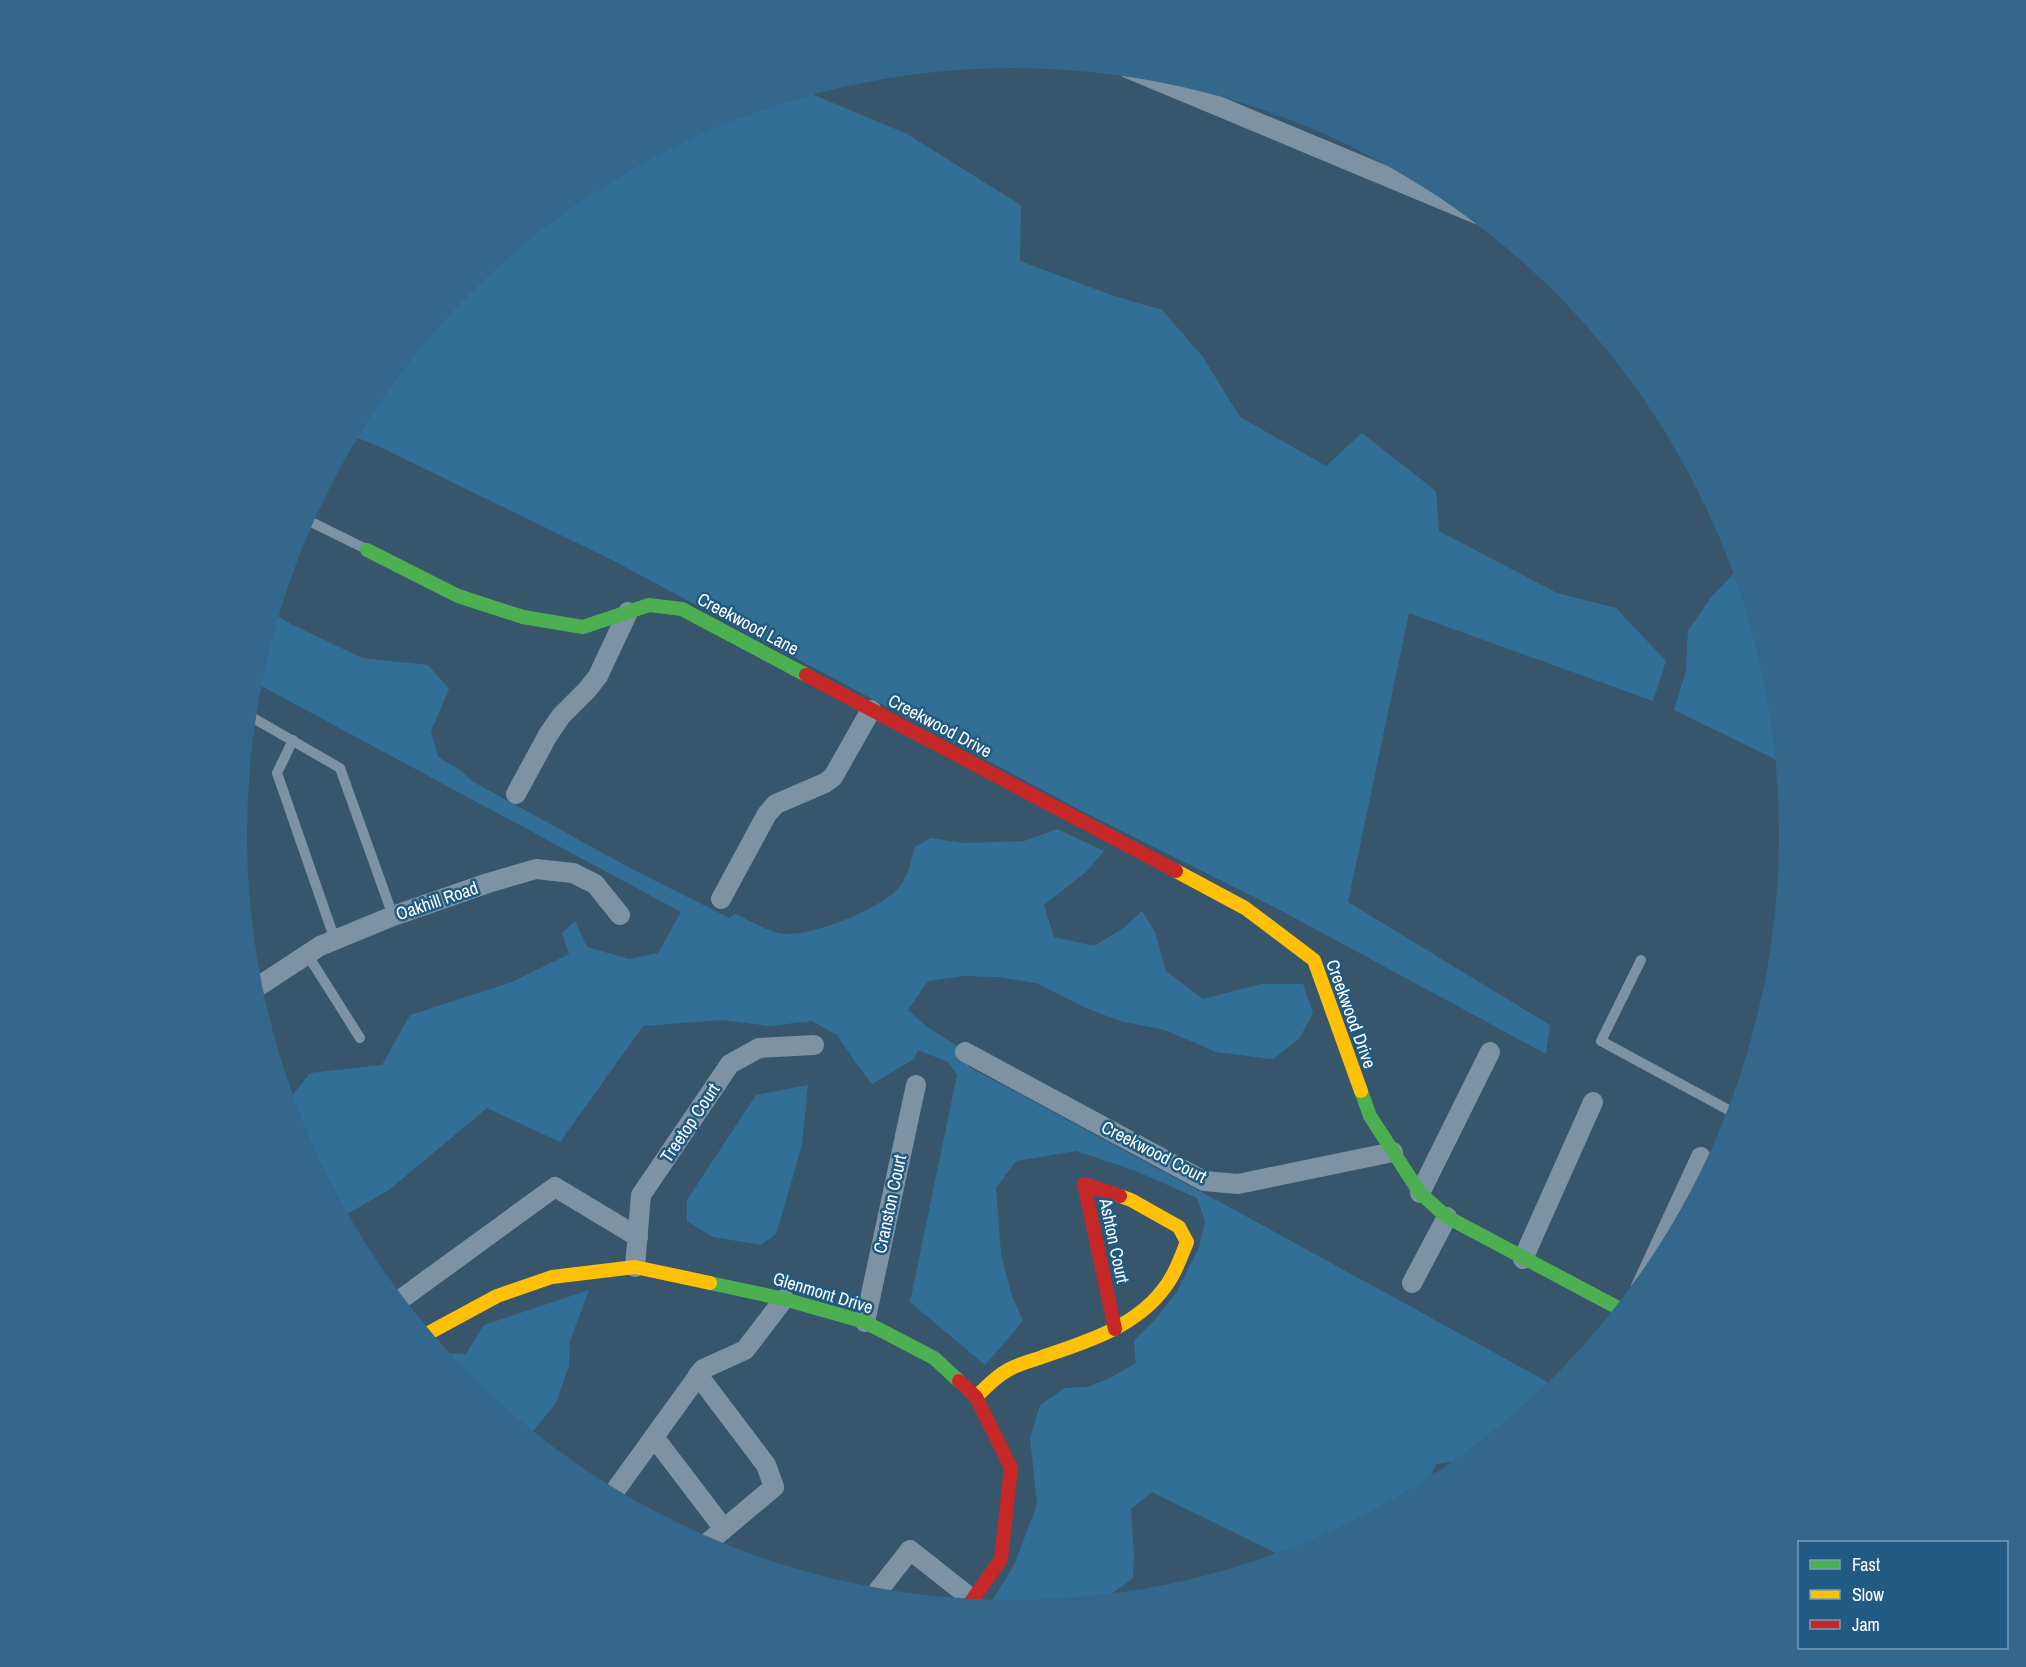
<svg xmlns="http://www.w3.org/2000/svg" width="2026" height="1667" font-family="'Archivo Narrow',sans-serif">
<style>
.green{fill:#326f97}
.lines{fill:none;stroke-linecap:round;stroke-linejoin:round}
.lane{stroke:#7d92a2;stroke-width:10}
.street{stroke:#7d92a2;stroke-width:20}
.fast{stroke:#4caf50;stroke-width:14}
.slow{stroke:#ffc107;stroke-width:14}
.jam{stroke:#c62828;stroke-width:14}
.labels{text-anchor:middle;stroke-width:5;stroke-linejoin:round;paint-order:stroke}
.street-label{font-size:18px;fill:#fff;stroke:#215a82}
</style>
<rect width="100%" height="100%" fill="#37566c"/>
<g class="green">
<path d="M802 90 907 134 1021 205 1020 261 1114 296 1162 310 1203 357 1240 417 1326 466 1362 433 1436 491 1439 531 1557 593 1616 608 1666 661 1653 701 1409 613 1348 902 1550 1025 1546 1054 1280 910 1080 810 614 561 378 446 350 435 368 402 464 284 582 188 716 116Z"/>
<path d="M1740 567 1775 682 1782 760H1777L1674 710 1686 671 1688 631 1712 596Z"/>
<path d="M272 613 291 624 362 658 428 665 449 689 431 731 438 757 459 769 472 781 630 868 729 918 735 914C749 920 763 929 778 933 805 940 877 910 897 890 907 880 911 861 915 847L931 838 962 843 1024 841 1057 829 1104 851 1086 872 1044 905 1054 937 1094 946 1125 927 1142 911 1155 932 1166 971 1203 999 1261 984H1303L1313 1013 1299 1039 1273 1059 1216 1052 1165 1030 1120 1021 1086 1008 1036 983 998 977 964 976 928 981 908 1010 927 1027 956 1045 969 1067 1231 1208 1557 1387 1468 1460 1436 1464 1426 1489 1310 1551 1286 1558 1152 1492 1131 1509 1134 1555 1133 1578 1102 1601 1013 1610 988 1608 1015 1563 1037 1504 1030 1438 1040 1405 1065 1388 1087 1387 1108 1379 1136 1363 1134 1341 1154 1321 1176 1293 1199 1247 1205 1221 1197 1198 1136 1171 1076 1151 1016 1161 996 1188 1001 1254 1012 1296 1023 1321 985 1365 910 1302 957 1075 948 1062 918 1050 914 1059 872 1084 856 1063 837 1035 812 1021 769 1026 722 1020 643 1026 560 1142 487 1108 389 1190 342 1217 295 1130 287 1102 310 1073 382 1065 410 1015 512 982 569 954 562 933 575 921 587 947 629 959 658 953 681 912 252 681Z"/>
<path d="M808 1085 802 1144 784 1208 776 1234 761 1245 713 1237 687 1221V1200L756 1095Z"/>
<path d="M589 1290 570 1341 569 1366 556 1403 529 1436 464 1382 440 1353 466 1354 484 1325Z"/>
</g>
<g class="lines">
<g class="lane">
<path d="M305 519 366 549"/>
<path d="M248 715 340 768 393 916"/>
<path d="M293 740 277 773 335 940"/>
<path d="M307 954 360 1038"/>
<path d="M1641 960 1601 1041 1736 1114"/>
</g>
<g class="street">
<path d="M1127 68 1477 214"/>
<path d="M516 794 548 735 561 716 588 689 598 676 628 612"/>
<path d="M721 899 767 814 776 804 825 783 833 777 871 710"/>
<path d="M253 990 320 946 393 916 488 883 536 869 573 873 595 884 620 915"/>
<path d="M965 1052 1204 1181 1238 1184 1393 1152"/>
<path d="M1420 1193 1490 1052"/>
<path d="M1523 1259 1593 1102"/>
<path d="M635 1267 641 1195 730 1064 759 1048 814 1045"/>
<path d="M1412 1283 1447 1217"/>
<path d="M1641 1287 1701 1157"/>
<path d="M397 1302 555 1187 638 1237"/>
<path d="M865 1322 916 1085"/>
<path d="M698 1375 766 1465 774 1487 705 1545"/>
<path d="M654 1437 724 1529"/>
<path d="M612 1495 703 1369 745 1350 784 1299"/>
<path d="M874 1596 910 1550 972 1599"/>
</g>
<g class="fast">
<path d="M367 550 458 596 523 617 583 627 649 605 682 609 806 675"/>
<path d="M1361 1091 1370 1116 1420 1193 1447 1217 1622 1310"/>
<path d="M710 1283 784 1299 865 1322 934 1358 959 1381"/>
</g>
<g class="slow">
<path d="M1176 871 1245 908 1314 960 1361 1091"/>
<path d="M425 1335 497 1296 552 1277 635 1267 710 1283"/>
<path d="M976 1397C986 1387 995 1377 1008 1370 1018 1364 1031 1361 1042 1357 1085 1342 1133 1328 1162 1291 1174 1277 1180 1259 1187 1242L1179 1227 1131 1200 1120 1196"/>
</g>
<g class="jam">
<path d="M806 675 1176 871"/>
<path d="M1115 1329 1084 1184 1120 1196"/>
<path d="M959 1381 976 1397 1011 1468 1001 1559 968 1606"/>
</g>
</g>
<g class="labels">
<g class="street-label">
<text transform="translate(748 624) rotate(28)" y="6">Creekwood Lane</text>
<text transform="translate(940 726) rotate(28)" y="6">Creekwood Drive</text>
<text transform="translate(437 901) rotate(-19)" y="6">Oakhill Road</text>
<text transform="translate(1351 1014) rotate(70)" y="6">Creekwood Drive</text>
<text transform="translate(690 1123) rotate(-56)" y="6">Treetop Court</text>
<text transform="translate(1154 1152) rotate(27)" y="6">Creekwood Court</text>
<text transform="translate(890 1204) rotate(-78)" y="6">Cranston Court</text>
<text transform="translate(1114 1241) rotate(78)" y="6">Ashton Court</text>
<text transform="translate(823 1293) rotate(17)" y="6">Glenmont Drive</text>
</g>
</g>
<path d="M0 0H2026V1667H0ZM247 834a766 766 0 1 1 1532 0a766 766 0 1 1-1532 0Z" fill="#33678c" fill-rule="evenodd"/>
<rect x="1798" y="1541" width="210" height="108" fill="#215a82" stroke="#7a9cb4" stroke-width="1.5"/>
<rect x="1810" y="1560" width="30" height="9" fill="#4caf50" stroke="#7a9cb4" stroke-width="1.5"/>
<text x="1852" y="1571" font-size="18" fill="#ffffff">Fast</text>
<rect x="1810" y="1590" width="30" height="9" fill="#ffc107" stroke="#7a9cb4" stroke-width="1.5"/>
<text x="1852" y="1601" font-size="18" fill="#ffffff">Slow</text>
<rect x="1810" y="1620" width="30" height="9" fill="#c62828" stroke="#7a9cb4" stroke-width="1.5"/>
<text x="1852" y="1631" font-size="18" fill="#ffffff">Jam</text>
</svg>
